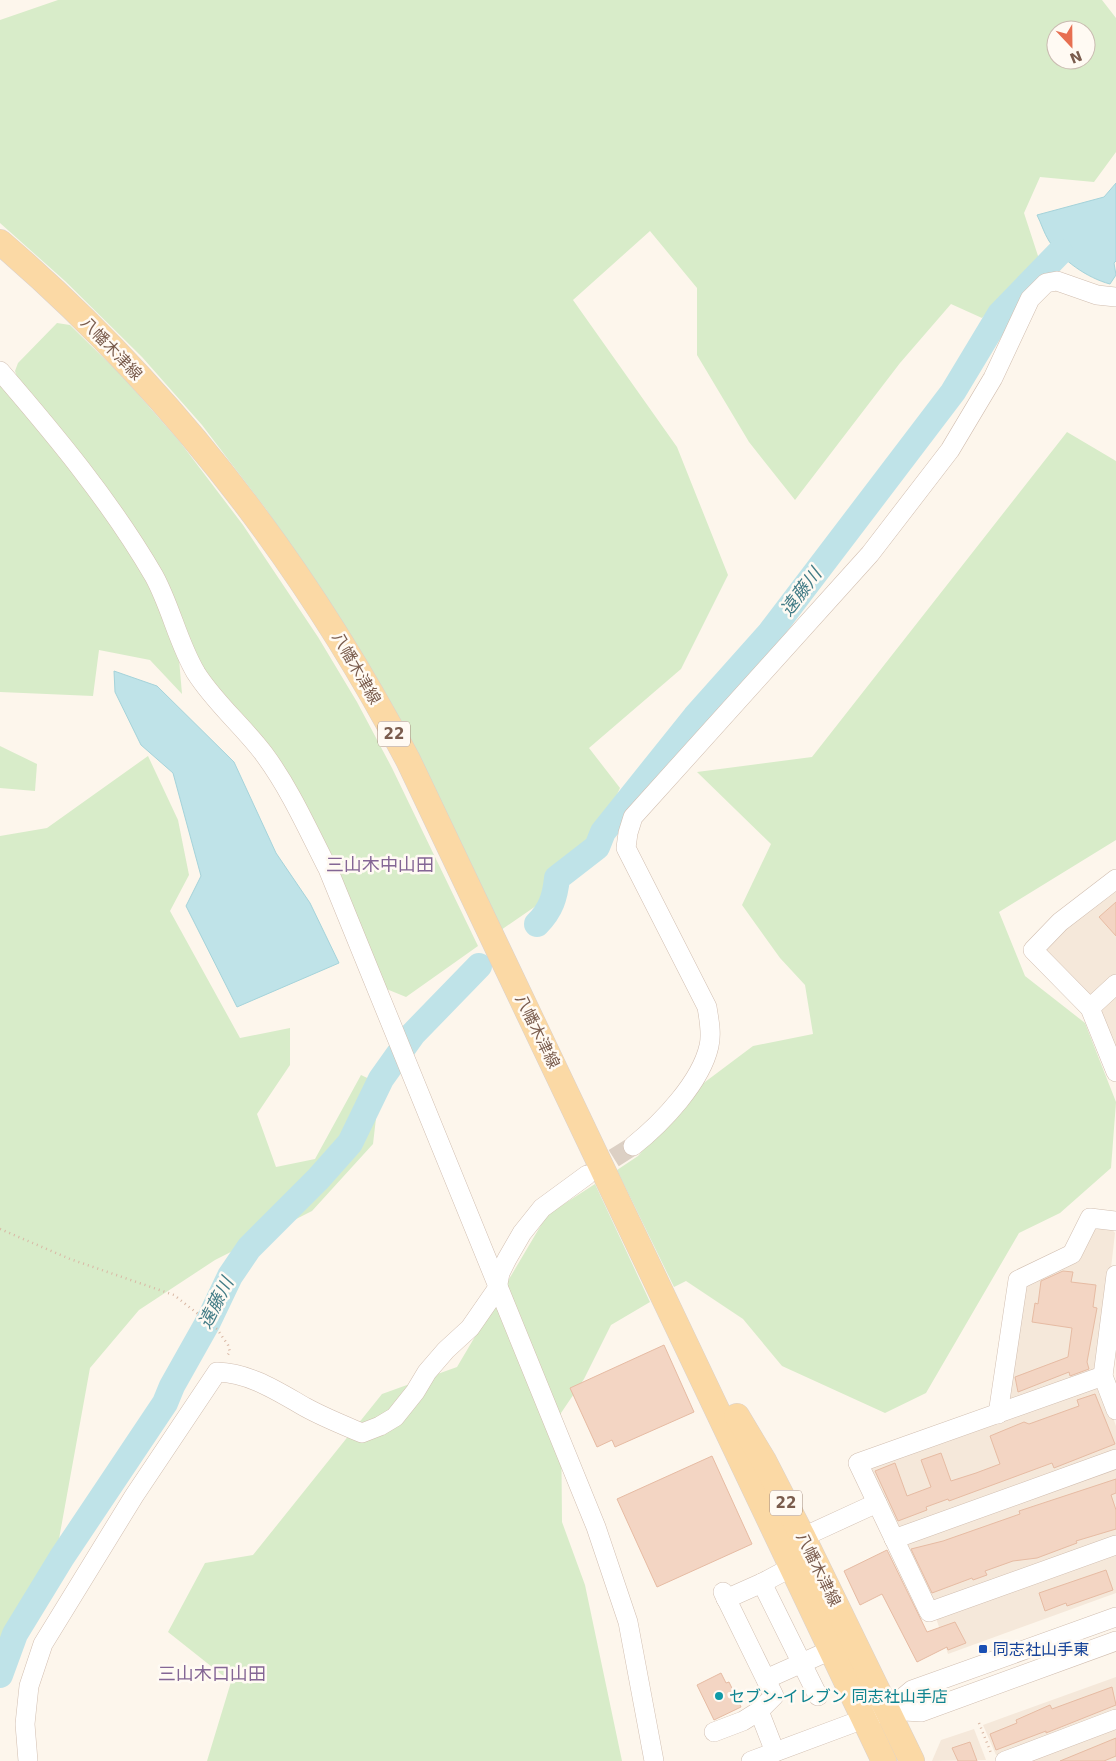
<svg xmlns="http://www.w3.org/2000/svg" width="1116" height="1761" font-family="'DejaVu Sans','Noto Sans JP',sans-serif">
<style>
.residential{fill:#f5e8da}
.green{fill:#d8ecc9;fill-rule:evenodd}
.water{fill:#bfe3e8;stroke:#a5d3da}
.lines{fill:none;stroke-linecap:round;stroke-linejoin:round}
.river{stroke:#bfe3e8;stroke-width:26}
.building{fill:#f3d5c3;stroke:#e6bba3}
.minor-tunnel{stroke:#dcd0c4;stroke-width:19;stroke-dasharray:19 9;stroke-linecap:butt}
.minor-casing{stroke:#d1beb0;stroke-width:20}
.major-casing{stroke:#dad1cd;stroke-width:26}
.path{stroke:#d9b8a5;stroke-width:2.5;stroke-dasharray:1 4;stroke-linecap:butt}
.minor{stroke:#fff;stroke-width:19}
.major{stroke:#fbd9a5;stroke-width:25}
.transit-dot{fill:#1a4fb4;stroke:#fffaf3;stroke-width:2}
.culture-dot{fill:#0f9aa8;stroke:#fffaf3;stroke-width:2}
.labels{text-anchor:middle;stroke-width:5;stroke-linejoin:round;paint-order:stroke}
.shield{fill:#fffaf3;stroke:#a28b7f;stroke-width:1}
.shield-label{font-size:15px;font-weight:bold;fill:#7a5c4d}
.street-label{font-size:16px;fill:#7a5c4d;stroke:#fffaf3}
.transit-label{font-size:16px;fill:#164399;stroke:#fffaf3;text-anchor:start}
.culture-label{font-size:16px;fill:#0d838f;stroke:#fffaf3;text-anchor:start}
.water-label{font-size:18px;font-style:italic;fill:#437c86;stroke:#fffaf3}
.neighbourhood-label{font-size:18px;fill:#846695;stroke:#fffaf3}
</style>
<rect width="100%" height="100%" fill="#fdf6ec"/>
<g class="residential">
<path d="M1116 888V978L1096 996H1086L1046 957 1045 946Z"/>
<path d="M1116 993V1053L1100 1015 1102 1006Z"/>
<path d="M1110 1227 1115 1233 1100 1365 1093 1373 1013 1402 1006 1396 1022 1287 1090 1228Z"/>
<path d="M1094 1385 1103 1389 1116 1426V1453L901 1531 868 1474 871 1466Z"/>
<path d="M1116 1465V1539L937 1604 927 1600 903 1550 907 1540Z"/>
<path d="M1116 1551V1593L948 1654 936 1618Z"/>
<path d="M1116 1677V1713L996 1755 983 1725Z"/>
<path d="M1116 1728V1761H1025Z"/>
<path d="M974 1729 986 1760 932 1761 941 1740Z"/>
</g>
<g class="green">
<path d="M58 0H1102L1116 18V152L1094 182 1040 177 1024 213 1039 259 982 318 951 304 900 363 795 500 749 442 697 355V288L650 231 573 300 677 447 728 575 681 669 589 748 620 788 578 877 501 930 342 622 266 509 202 425 142 357 65 281 0 223V20ZM1056 30H1086V60H1056Z"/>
<path d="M57 323 70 325 122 376 180 442 243 525 318 637 357 702 392 768 478 946 406 997 384 988 335 866 210 679 17 377 15 371 18 363Z"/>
<path d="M0 383 34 422 107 518 147 579 179 659 182 694 150 660 99 650 93 696 0 692Z"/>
<path d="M1067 432 1116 461V840L999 912 1025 976 1085 1023 1116 1102 1111 1168 1060 1213 1019 1233 926 1393 885 1413 782 1366 743 1319 686 1281 674 1287 617 1170 638 1156 701 1085 753 1046 813 1034 805 985 780 958 742 905 771 844 697 772 812 757Z"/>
<path d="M0 746 37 764 35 791 0 788Z"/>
<path d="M148 756 178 820 189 875 170 911 240 1038 290 1028V1065L257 1114 276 1167 315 1159 361 1075 380 1084 373 1144 312 1211 215 1260 139 1310 90 1368 59 1539 0 1648V836L47 828Z"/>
<path d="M595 1184 650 1302 611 1325 584 1379 561 1413 562 1522 585 1585 622 1761H207L231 1682 168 1632 205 1563 253 1555 382 1394 457 1367 547 1215Z"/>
</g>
<g class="water">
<path d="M1116 183V261L1114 263 1116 275 1110 284C1087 278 1062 260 1049 241 1044 233 1041 223 1037 215L1104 197Z"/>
<path d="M114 671 157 686 234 762 276 853 310 903 339 963 237 1007 186 906 201 876 173 773 141 745 115 692Z"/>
</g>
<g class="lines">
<g class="river">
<path d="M537 924C551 910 555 897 557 878L597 847 603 832 695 717 769 634 953 392 1000 314 1060 252"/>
<path d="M0 1675 15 1634 62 1557 165 1403 172 1386 208 1322 230 1276 249 1248 318 1179 350 1143 381 1079 413 1034 479 966"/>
</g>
</g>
<g class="building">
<path d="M1116 902V936L1099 917Z"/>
<path d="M1063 1271 1073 1272 1071 1282 1096 1285 1093 1307 1097 1308 1087 1362 1089 1369 1070 1376 1069 1372 1018 1392 1015 1377 1068 1357 1072 1328 1032 1322 1035 1303 1038 1304 1041 1281Z"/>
<path d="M664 1345 694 1412 615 1447 612 1440 597 1447 570 1388Z"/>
<path d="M1095 1394 1115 1444 1054 1468 1052 1463 949 1501 948 1499 926 1507 927 1510 898 1521 875 1471 895 1463 907 1496 931 1487 921 1460 941 1453 951 1481 976 1473 1000 1464 990 1436 1024 1422 1029 1424 1079 1406 1077 1400Z"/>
<path d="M712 1456 752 1544 657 1587 617 1499Z"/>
<path d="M1116 1479V1493L1111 1495 1116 1510V1529L1076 1541 1077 1543 1037 1558 1013 1561 985 1571 987 1575 973 1580 972 1578 932 1593 911 1549 943 1541 1020 1514 1019 1511Z"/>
<path d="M887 1550 927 1632 955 1622 966 1643 948 1650 947 1647 917 1662 882 1594 860 1605 844 1571Z"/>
<path d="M1106 1570 1113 1590 1067 1606 1066 1603 1045 1611 1039 1593Z"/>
<path d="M721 1673 726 1683 729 1682 741 1707 714 1720 697 1685Z"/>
<path d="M1112 1687 1116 1705 1046 1733V1731L996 1750 990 1734 1017 1723 1016 1720 1050 1705 1052 1709Z"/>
<path d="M1116 1738V1756L1104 1761H1060Z"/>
<path d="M970 1742 977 1761H958L952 1748Z"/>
</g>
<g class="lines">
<path class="minor-tunnel" d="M590 1173 633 1146"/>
<defs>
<g id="minor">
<path d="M0 371C56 436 111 502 154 576 171 607 178 643 196 673 215 703 243 726 264 754 290 789 308 830 328 869L596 1527 628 1622 654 1761"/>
<path d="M1116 879 1060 922 1033 950 1090 1008 1116 1072"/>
<path d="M1090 1008 1116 984"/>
<path d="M633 1146C662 1123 701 1082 709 1046 712 1033 709 1020 707 1007L626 848 628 833 633 817 870 554 950 450 993 378 1030 299 1046 283 1057 281 1097 295 1116 297"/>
<path d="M1116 1275 1103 1376 1116 1410"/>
<path d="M1103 1376 858 1463 929 1612 1116 1545"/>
<path d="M998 1414 1018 1280 1072 1254 1090 1218 1116 1221"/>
<path d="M803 1537 877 1503"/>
<path d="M894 1539 1116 1459"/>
<path d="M762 1583 792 1567"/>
<path d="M723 1592 774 1696 759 1711 775 1752"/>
<path d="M726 1599 762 1583 818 1696"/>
<path d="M766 1679 831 1650"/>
<path d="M888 1710 921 1712 1116 1641"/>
<path d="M714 1732 743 1721 759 1711"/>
<path d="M28 1761 25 1724 29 1686 43 1644 134 1496 217 1372C250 1373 277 1391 305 1407 323 1417 343 1425 362 1433L380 1426 395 1417 415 1392 427 1372 446 1350 470 1328 497 1289 500 1273 507 1259 522 1233 542 1208 587 1175"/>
<path d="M751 1761 888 1710 912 1690 1116 1617"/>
<path d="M1005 1761 1116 1719"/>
</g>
<g id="major">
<path d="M0 242C170 388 304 562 408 760L884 1761"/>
<path d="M737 1416 764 1461 803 1537 912 1761"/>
</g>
</defs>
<use href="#minor" class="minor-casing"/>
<use href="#major" class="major-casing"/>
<g class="path">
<path d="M0 1229 70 1259 174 1295 217 1329 228 1345 230 1352 227 1356"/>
<path d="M979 1723 991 1753"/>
</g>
<use href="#minor" class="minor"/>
<use href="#major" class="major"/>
</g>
<rect class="transit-dot" x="978" y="1644" width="10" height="10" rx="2.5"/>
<circle class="culture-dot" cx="719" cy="1696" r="5"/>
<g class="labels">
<g class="shield">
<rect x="378" y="721.5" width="32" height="25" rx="4"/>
<rect x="770" y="1490.5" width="32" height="25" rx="4"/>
</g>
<g class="shield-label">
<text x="394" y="739">22</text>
<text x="786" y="1508">22</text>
</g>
<g class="street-label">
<text transform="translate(112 348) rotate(46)" y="6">八幡木津線</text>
<text transform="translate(357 668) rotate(60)" y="6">八幡木津線</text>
<text transform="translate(538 1031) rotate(64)" y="6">八幡木津線</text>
<text transform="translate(819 1569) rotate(64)" y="6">八幡木津線</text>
</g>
<g class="transit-label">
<text x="993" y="1655">同志社山手東</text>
</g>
<g class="culture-label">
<text x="729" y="1702">セブン-イレブン 同志社山手店</text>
</g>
<g class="water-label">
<text transform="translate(801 592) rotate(-53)" y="6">遠藤川</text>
<text transform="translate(216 1303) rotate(-63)" y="6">遠藤川</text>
</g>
<g class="neighbourhood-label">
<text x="380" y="871">三山木中山田</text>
<text x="212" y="1680">三山木口山田</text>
</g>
</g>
<g transform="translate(1071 45) rotate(158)"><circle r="24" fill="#fffaf3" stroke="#cabbb1"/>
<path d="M0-4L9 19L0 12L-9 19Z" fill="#e76f51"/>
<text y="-8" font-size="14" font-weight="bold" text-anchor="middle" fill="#7a5c4d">N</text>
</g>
</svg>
